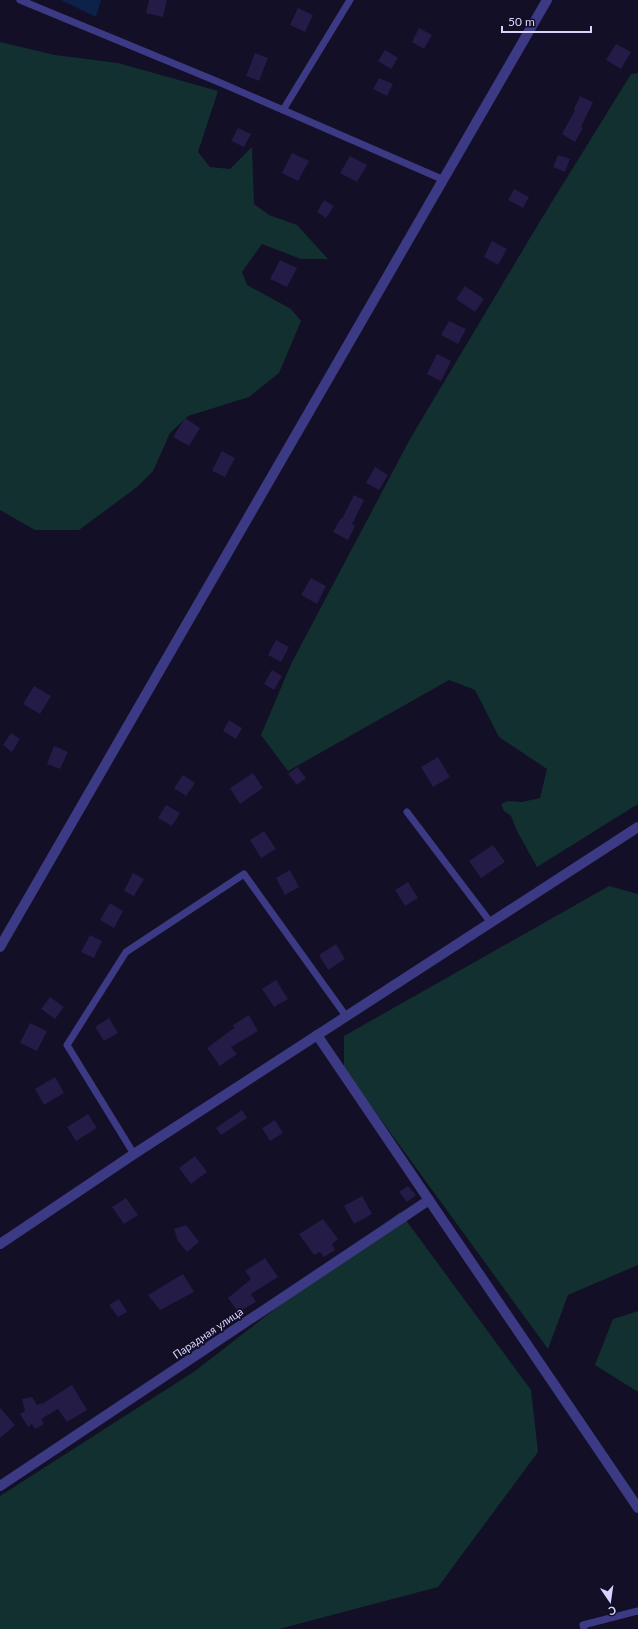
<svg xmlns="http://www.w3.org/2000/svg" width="638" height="1629" font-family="Lato,sans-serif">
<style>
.green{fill:#12302f}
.water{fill:#0c2248}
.building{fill:#241b47}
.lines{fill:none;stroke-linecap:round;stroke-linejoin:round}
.lane{stroke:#3d3a85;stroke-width:7}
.street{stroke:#3d3a85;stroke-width:10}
.labels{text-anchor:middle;stroke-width:4;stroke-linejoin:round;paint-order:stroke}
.street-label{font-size:11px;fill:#d9d4ff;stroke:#130f26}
</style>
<rect width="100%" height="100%" fill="#130f26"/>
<g class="green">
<path d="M0 42 55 55 118 63 218 91 198 152 210 167 230 169 252 147 254 204 269 215 297 225 328 259H301L262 244 242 272 247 285 291 309 301 321 279 373 249 397 188 416 170 433 153 471 137 487 79 530H35L0 510Z"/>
<path d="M638 73V804L537 867 517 831 511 816 504 811 501 804 508 801 522 802 540 798 547 769 499 737 475 690 449 680 288 771 261 735 291 664 410 439 542 218 631 74Z"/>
<path d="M609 886 638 894V1265L568 1295 548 1349 344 1069V1036Z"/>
<path d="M400 1212 531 1390 538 1452 438 1587 279 1629H0V1496L195 1371Z"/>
<path d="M638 1311V1392L595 1365 613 1319Z"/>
</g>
<path class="water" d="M61 0H101L96 17Z"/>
<g class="building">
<path d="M149 0H167L163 17 146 13Z"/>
<path d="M298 8 313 15 305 32 290 25Z"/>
<path d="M419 28 432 35 424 49 412 42Z"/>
<path d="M616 44 631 52 621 69 606 60Z"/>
<path d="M385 50 398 58 391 69 378 61Z"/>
<path d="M255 53 268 58 259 81 246 76Z"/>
<path d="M379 78 393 84 387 96 373 89Z"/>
<path d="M580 96 593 102 581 127 583 128 575 142 562 134 575 110 574 109Z"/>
<path d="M238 128 251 134 244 147 231 141Z"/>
<path d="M292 153 309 161 298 181 282 173Z"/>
<path d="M558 155 570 159 565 172 553 167Z"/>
<path d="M350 156 367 165 357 182 340 173Z"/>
<path d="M514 189 529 197 523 208 508 200Z"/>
<path d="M324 200 334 206 326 218 317 212Z"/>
<path d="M492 241 507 249 498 265 484 257Z"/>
<path d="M280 260 297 268 287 287 270 279Z"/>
<path d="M465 286 484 299 475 312 456 299Z"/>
<path d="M449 321 466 329 458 344 441 335Z"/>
<path d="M437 354 451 361 441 381 427 374Z"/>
<path d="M185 418 200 428 189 446 173 437Z"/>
<path d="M222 451 235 458 225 477 212 471Z"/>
<path d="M375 467 388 475 379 490 366 483Z"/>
<path d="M354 495 364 500 352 524 355 526 348 540 333 532 341 518 342 519Z"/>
<path d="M311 578 326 586 317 604 301 595Z"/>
<path d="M276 640 289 647 281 662 268 655Z"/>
<path d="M272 670 282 676 274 690 264 684Z"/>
<path d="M34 686 51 696 40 714 23 704Z"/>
<path d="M229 720 242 728 236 739 223 731Z"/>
<path d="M11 733 20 739 12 752 3 745Z"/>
<path d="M54 746 68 752 60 769 47 764Z"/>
<path d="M438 757 450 777 433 787 421 767Z"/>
<path d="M297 767 306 778 297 785 288 774Z"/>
<path d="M253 773 263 788 240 804 230 788Z"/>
<path d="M183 775 195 783 186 796 174 788Z"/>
<path d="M166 805 180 813 172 826 158 818Z"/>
<path d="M264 831 276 849 261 858 250 840Z"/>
<path d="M493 845 505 862 481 878 469 861Z"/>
<path d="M290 870 299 887 285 895 276 878Z"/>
<path d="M133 873 144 879 134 896 124 891Z"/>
<path d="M408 882 418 898 405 906 395 890Z"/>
<path d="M110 903 123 911 114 928 100 920Z"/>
<path d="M90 935 102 941 94 958 81 952Z"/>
<path d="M336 944 345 959 328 970 319 955Z"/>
<path d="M276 980 288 999 274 1007 262 989Z"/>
<path d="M50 997 64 1007 55 1019 41 1009Z"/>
<path d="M249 1015 258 1031 231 1047 237 1054 220 1066 207 1048 234 1028 233 1025Z"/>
<path d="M109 1018 118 1033 104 1041 95 1027Z"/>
<path d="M30 1023 47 1031 37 1051 20 1043Z"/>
<path d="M55 1077 64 1093 44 1105 35 1089Z"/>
<path d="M242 1110 247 1118 221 1135 216 1128Z"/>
<path d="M88 1114 97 1128 76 1141 67 1127Z"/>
<path d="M275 1120 283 1133 270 1141 262 1128Z"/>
<path d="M195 1156 207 1172 191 1184 179 1168Z"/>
<path d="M408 1186 416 1195 407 1202 399 1192Z"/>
<path d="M362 1196 372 1214 354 1224 344 1206Z"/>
<path d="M126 1198 138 1215 124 1224 112 1207Z"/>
<path d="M323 1219 338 1239 332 1244 335 1250 324 1257 320 1252 314 1255 299 1234Z"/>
<path d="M186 1225 199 1242 187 1252 178 1241 174 1229Z"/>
<path d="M265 1258 278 1277 251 1294 256 1302 238 1312 228 1298 251 1279 245 1271Z"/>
<path d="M183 1274 194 1292 160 1310 148 1295Z"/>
<path d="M119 1299 127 1312 118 1317 109 1305Z"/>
<path d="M72 1385 87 1410 67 1422 58 1409 41 1419 44 1424 35 1429 32 1424 28 1427 20 1414 25 1411 22 1399 32 1397 37 1405 41 1403 42 1404Z"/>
<path d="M0 1408 15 1425 0 1438Z"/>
</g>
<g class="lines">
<g class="lane">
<path d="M20 0 221 83 444 180"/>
<path d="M283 110 350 0"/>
<path d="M407 812 491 923"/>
<path d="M134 1154 67 1045 126 952 244 874 346 1016"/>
<path d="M584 1629 583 1625 638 1611"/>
</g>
<g class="street">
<path d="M0 947 547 0"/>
<path d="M317 1035 638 1508"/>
<path d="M0 1244 134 1154 638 827"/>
<path d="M0 1486 429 1200"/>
</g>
</g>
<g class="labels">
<g class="street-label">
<text transform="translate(208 1333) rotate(-34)" y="4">Парадная улица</text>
</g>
</g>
<g transform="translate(610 1601) rotate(167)" stroke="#130f26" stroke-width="3" paint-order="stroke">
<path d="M0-3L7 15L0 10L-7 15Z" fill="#d9d4ff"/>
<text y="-6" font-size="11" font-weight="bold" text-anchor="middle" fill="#d9d4ff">С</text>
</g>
<path d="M502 26v6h89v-6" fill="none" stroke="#d9d4ff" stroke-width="2"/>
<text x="508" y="26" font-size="12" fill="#d9d4ff" stroke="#130f26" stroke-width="3" paint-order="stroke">50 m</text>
</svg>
